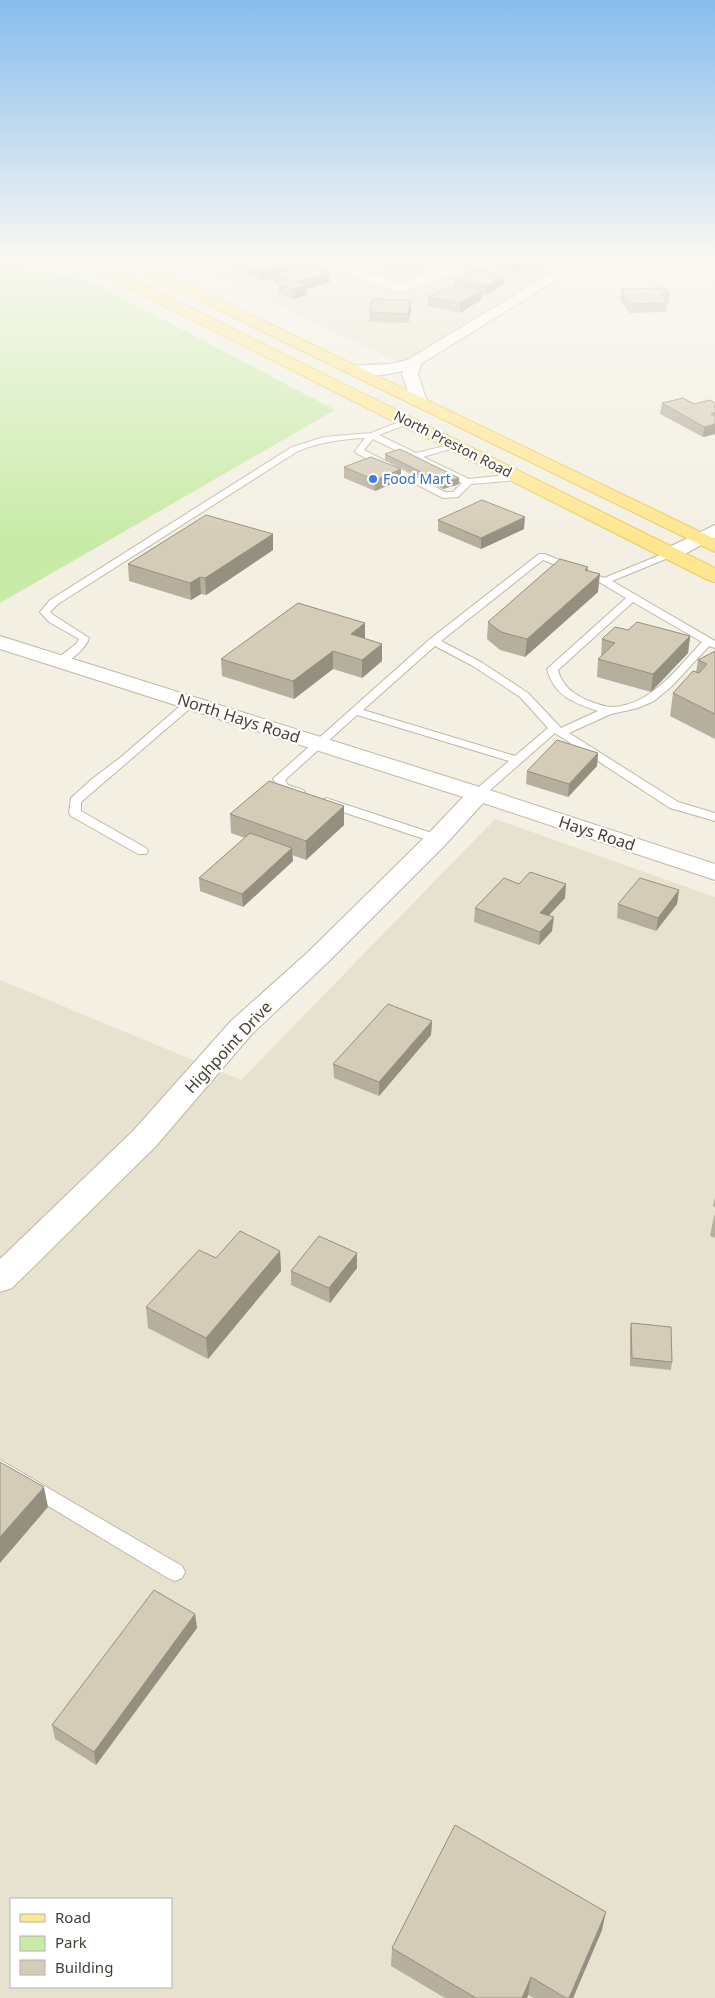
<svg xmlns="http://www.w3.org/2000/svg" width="715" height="1998" font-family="'Noto Sans',sans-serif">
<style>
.residential{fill:#e7e2d0;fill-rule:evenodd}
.green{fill:#c8eba7}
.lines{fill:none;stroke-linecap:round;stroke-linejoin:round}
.lane-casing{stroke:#bfb8a5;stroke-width:2}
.street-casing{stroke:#bfb8a5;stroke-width:2}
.primary-casing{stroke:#edca56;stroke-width:2}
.lane{fill:#fff;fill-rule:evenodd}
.street{fill:#fff;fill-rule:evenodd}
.primary{fill:#ffe790;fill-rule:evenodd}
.wall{fill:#b7af9d}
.shaded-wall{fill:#958f80}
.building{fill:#d5ccb7;stroke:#958f80}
.shop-dot{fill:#3f7fe0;stroke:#fff;stroke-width:2}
.labels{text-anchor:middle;stroke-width:4.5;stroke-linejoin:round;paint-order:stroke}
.far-street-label{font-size:14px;fill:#453f33;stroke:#fff}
.far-shop-label{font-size:14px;fill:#366cbe;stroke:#fff;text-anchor:start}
.street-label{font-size:16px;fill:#453f33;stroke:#fff}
</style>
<rect width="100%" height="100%" fill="#f3efe3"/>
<g class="residential">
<path d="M184 260H579L404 365Z"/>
<path d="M495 819 715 897V1998H0V980L241 1080ZM11 1899H171V1987H11Z"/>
</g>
<path class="green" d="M0 262 92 282 335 410 0 603Z"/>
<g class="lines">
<defs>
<g id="lane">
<path d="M407 419 411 421 410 423 379 435 416 453 457 443V447L423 457 469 479 518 474 522 477 518 480 471 484 458 497 443 498 356 453 355 451 365 438C342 439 320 442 298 451L58 604 50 612 52 614 89 638C86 648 69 665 57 663L56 661 57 659 77 643 79 639 49 622 40 612 50 600 292 447 324 437 371 433ZM373 439 462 483 453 492H445L364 450Z"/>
<path d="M670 551 673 552V556L612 581 715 641V648L709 646 672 686 654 701 638 708 611 714 569 733 678 802 715 813V821L670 808 555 733 482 797H474L472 794 474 791 509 761 357 715 285 780 288 785 303 790 305 792 303 794C290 797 279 790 273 779L275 777 430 639 539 554H545L604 578ZM543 560 601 583 626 598 547 669C554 696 574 703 598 711L561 728 528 693 481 662 441 641ZM633 602 702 642C677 668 651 706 611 707 604 707 595 703 589 701 573 694 562 686 558 670ZM435 646 473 666 520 697 548 728 515 756 363 710Z"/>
<path d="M190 700 195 703 194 705 81 802V811L146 848 148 851 146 854H138L71 816 69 813 71 798 92 779 121 757 186 701Z"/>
<path d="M326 798 441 836 443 839 437 843 433 842 322 805 320 802Z"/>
<path d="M0 1460 182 1566 185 1572 182 1578 175 1581 168 1578 0 1477Z"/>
</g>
<g id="street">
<path d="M317 260H336L400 284 461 260H478L454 274 400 293 319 263Z"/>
<path d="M572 260H588L421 364 418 374 427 402 425 405H413L411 402 402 374 403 371C386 375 367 378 350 373L347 370 350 367C370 362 386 368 409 359Z"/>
<path d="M715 525V538L677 558 670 560 663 558 660 554 663 550Z"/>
<path d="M0 636 486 789 715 864V880L483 803 446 844 326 964 251 1035 156 1146 12 1288 0 1292V1259L134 1130 231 1021 308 952 428 834 463 797 0 649Z"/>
</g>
<g id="primary">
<path d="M77 260H94L715 568V582L708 580 79 263Z"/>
<path d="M120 260H137L715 539V552L122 263Z"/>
</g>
</defs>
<use href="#lane" class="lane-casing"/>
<use href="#street" class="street-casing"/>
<use href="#primary" class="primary-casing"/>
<use href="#lane" class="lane"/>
<use href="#street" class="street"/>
<use href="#primary" class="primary"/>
</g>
<g class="wall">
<path d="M368 260H428V261L408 271 368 262Z"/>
<path d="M499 260H553L535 272 521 269 514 273 500 270Z"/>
<path d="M237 261 309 265 330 282 306 289 307 295 293 299 278 293V285L274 284V278L262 281 237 270Z"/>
<path d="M504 275V284L486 295H482L481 300 460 313 428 306V297L449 290 455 287V280Z"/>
<path d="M621 289 670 294 669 303H667L666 312 629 313 620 299Z"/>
<path d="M411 310 408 323 369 322V312Z"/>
<path d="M662 403 694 404 715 403V434L703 437 660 414Z"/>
<path d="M385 454 459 484 443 489 385 460Z"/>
<path d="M344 467 401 480 375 491 344 478Z"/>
<path d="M438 520 524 529 481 549 438 531Z"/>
<path d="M273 550 206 595 201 594 191 600 129 581 128 564Z"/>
<path d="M588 567V571L598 592 525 657 500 650 487 639 488 622Z"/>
<path d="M365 623V639L382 661 362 678 333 669 294 699 222 676 221 659Z"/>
<path d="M628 630 690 636 688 653 651 692 597 677 598 659 601 657 602 639Z"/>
<path d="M715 651V739L670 716 673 693 696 672 698 660Z"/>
<path d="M598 753 597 766 568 797 526 784 527 771Z"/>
<path d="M230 814 344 825 306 860 292 855 293 861 243 907 200 891 199 878 245 838 231 833Z"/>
<path d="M679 890 677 904 656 931 617 918 618 904Z"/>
<path d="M565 898 548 916 552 931 539 945 474 922 475 908Z"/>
<path d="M432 1021 431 1035 379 1096 334 1078 333 1064Z"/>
<path d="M715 1197V1207L713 1206Z"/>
<path d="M715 1214V1238L710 1236 714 1216Z"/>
<path d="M280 1251 281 1271 208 1359 148 1328 146 1307 216 1258Z"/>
<path d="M357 1268 330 1303 291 1285V1271Z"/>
<path d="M631 1323 672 1362 671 1370 630 1366V1330Z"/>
<path d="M195 1614 197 1628 96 1765 55 1739 52 1725Z"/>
<path d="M602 1930 573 1998H534L528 1995 527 1998H445L391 1966 392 1948Z"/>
</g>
<g class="shaded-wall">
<path d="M309 260V269L274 274V278L262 281V271Z"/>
<path d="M411 260H428V261L408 271V261Z"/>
<path d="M521 260V269L514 273 515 264Z"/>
<path d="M540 260H553L535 272 536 262Z"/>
<path d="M330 273V282L306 289 307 295 293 299V289L297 282Z"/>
<path d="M504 275V284L486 295V286Z"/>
<path d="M482 290 481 300 460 313V303Z"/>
<path d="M411 300V310L408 323V314Z"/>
<path d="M715 424V434L703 437 704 427Z"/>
<path d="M401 469V480L375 491V480Z"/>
<path d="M459 478V484L443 489V483Z"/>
<path d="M525 517 524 529 481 549V538Z"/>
<path d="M273 534V550L206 595 205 578Z"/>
<path d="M600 574 598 592 525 657 527 639Z"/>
<path d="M200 577 201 594 191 600 190 583Z"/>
<path d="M365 623V641L351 634Z"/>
<path d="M690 636 688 653 651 692 653 674Z"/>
<path d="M382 644V661L362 678V660Z"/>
<path d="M333 651V669L294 699 293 681Z"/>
<path d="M598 753 597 766 568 797 569 784Z"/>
<path d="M344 806V825L306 860V841Z"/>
<path d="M292 848 293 861 243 907 242 894Z"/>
<path d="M566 884 565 898 539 926 540 913Z"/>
<path d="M679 890 677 904 656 931 658 918Z"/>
<path d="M554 917 552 931 539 945 540 932Z"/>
<path d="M432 1021 431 1035 379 1096V1082Z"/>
<path d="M280 1251 281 1271 208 1359 206 1338Z"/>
<path d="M357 1253V1268L330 1303 329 1288Z"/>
<path d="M44 1487 48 1507 0 1563V1537Z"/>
<path d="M195 1614 197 1628 96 1765 94 1752Z"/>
<path d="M606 1912 602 1930 573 1998H569Z"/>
<path d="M531 1977 528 1995 527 1998H522Z"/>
</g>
<g class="building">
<path d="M241 260H309L262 271 237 261Z"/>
<path d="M400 260H411L408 261Z"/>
<path d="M502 260H521L515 264 500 261Z"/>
<path d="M522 260H540L536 262Z"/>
<path d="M309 265 330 273 297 282 306 285 293 289 278 283 289 280 274 274Z"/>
<path d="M473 269 504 275 486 286 455 280Z"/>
<path d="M457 285 482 290 460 303 428 297 442 289 449 290Z"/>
<path d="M666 288 670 294H661L667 303 630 304 621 289Z"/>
<path d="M373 299 411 300 408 314 369 312Z"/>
<path d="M683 398 694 404 710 400 715 403V413L711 414 715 416V424L704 427 662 403Z"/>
<path d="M400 449 459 478 443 483 385 454Z"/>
<path d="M371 457 401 469 375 480 344 467Z"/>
<path d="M482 500 525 517 481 538 438 520Z"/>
<path d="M206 515 273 534 205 578 200 577 190 583 128 564Z"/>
<path d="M560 559 588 567 585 570 600 574 527 639 501 632 488 622Z"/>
<path d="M298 603 365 623 351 634 382 644 362 660 333 651 293 681 221 659Z"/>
<path d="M637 622 690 636 653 674 598 659 615 643 602 639 615 627 628 630Z"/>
<path d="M715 651V714L673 693 693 671 699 673 707 664 698 660Z"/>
<path d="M557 740 598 753 569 784 527 771Z"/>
<path d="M269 781 344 806 306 841 230 814Z"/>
<path d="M250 833 292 848 242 894 199 878Z"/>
<path d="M530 872 566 884 540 913 554 917 540 932 475 908 504 878 519 884Z"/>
<path d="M640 878 679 890 658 918 618 904Z"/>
<path d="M388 1004 432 1021 379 1082 333 1064Z"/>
<path d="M240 1231 280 1251 206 1338 146 1307 199 1250 216 1258Z"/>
<path d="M319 1236 357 1253 329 1288 291 1271Z"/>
<path d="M631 1323 671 1327 672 1362 632 1358Z"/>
<path d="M0 1462 44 1487 0 1537Z"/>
<path d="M154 1590 195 1614 94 1752 52 1725Z"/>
<path d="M455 1825 606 1912 569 1998H566L531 1977 522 1998H476L392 1948Z"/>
</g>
<linearGradient id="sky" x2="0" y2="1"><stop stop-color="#88bcee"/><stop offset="0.48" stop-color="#faf8f2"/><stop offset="1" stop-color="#faf8f2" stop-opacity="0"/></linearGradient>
<rect width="715" height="539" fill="url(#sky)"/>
<circle class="shop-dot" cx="373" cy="479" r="5"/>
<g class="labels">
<g class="far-street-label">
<text transform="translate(453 444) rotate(27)" y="5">North Preston Road</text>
</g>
<g class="far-shop-label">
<text x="383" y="484">Food Mart</text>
</g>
<g class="street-label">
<text transform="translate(239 718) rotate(18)" y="6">North Hays Road</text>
<text transform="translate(597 833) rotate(18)" y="6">Hays Road</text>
<text transform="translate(228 1047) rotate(-47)" y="6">Highpoint Drive</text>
</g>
</g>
<rect x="10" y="1898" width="162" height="90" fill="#ffffff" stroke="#b5b2ad"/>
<rect x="20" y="1914" width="25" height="8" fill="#ffe790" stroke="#b5b2ad"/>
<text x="55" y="1923" font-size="15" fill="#453f33">Road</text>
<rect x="20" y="1936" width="25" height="15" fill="#c8eba7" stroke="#b5b2ad"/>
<text x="55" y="1948" font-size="15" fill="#453f33">Park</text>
<rect x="20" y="1960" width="25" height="15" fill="#d5ccb7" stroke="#b5b2ad"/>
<text x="55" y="1973" font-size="15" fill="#453f33">Building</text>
</svg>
